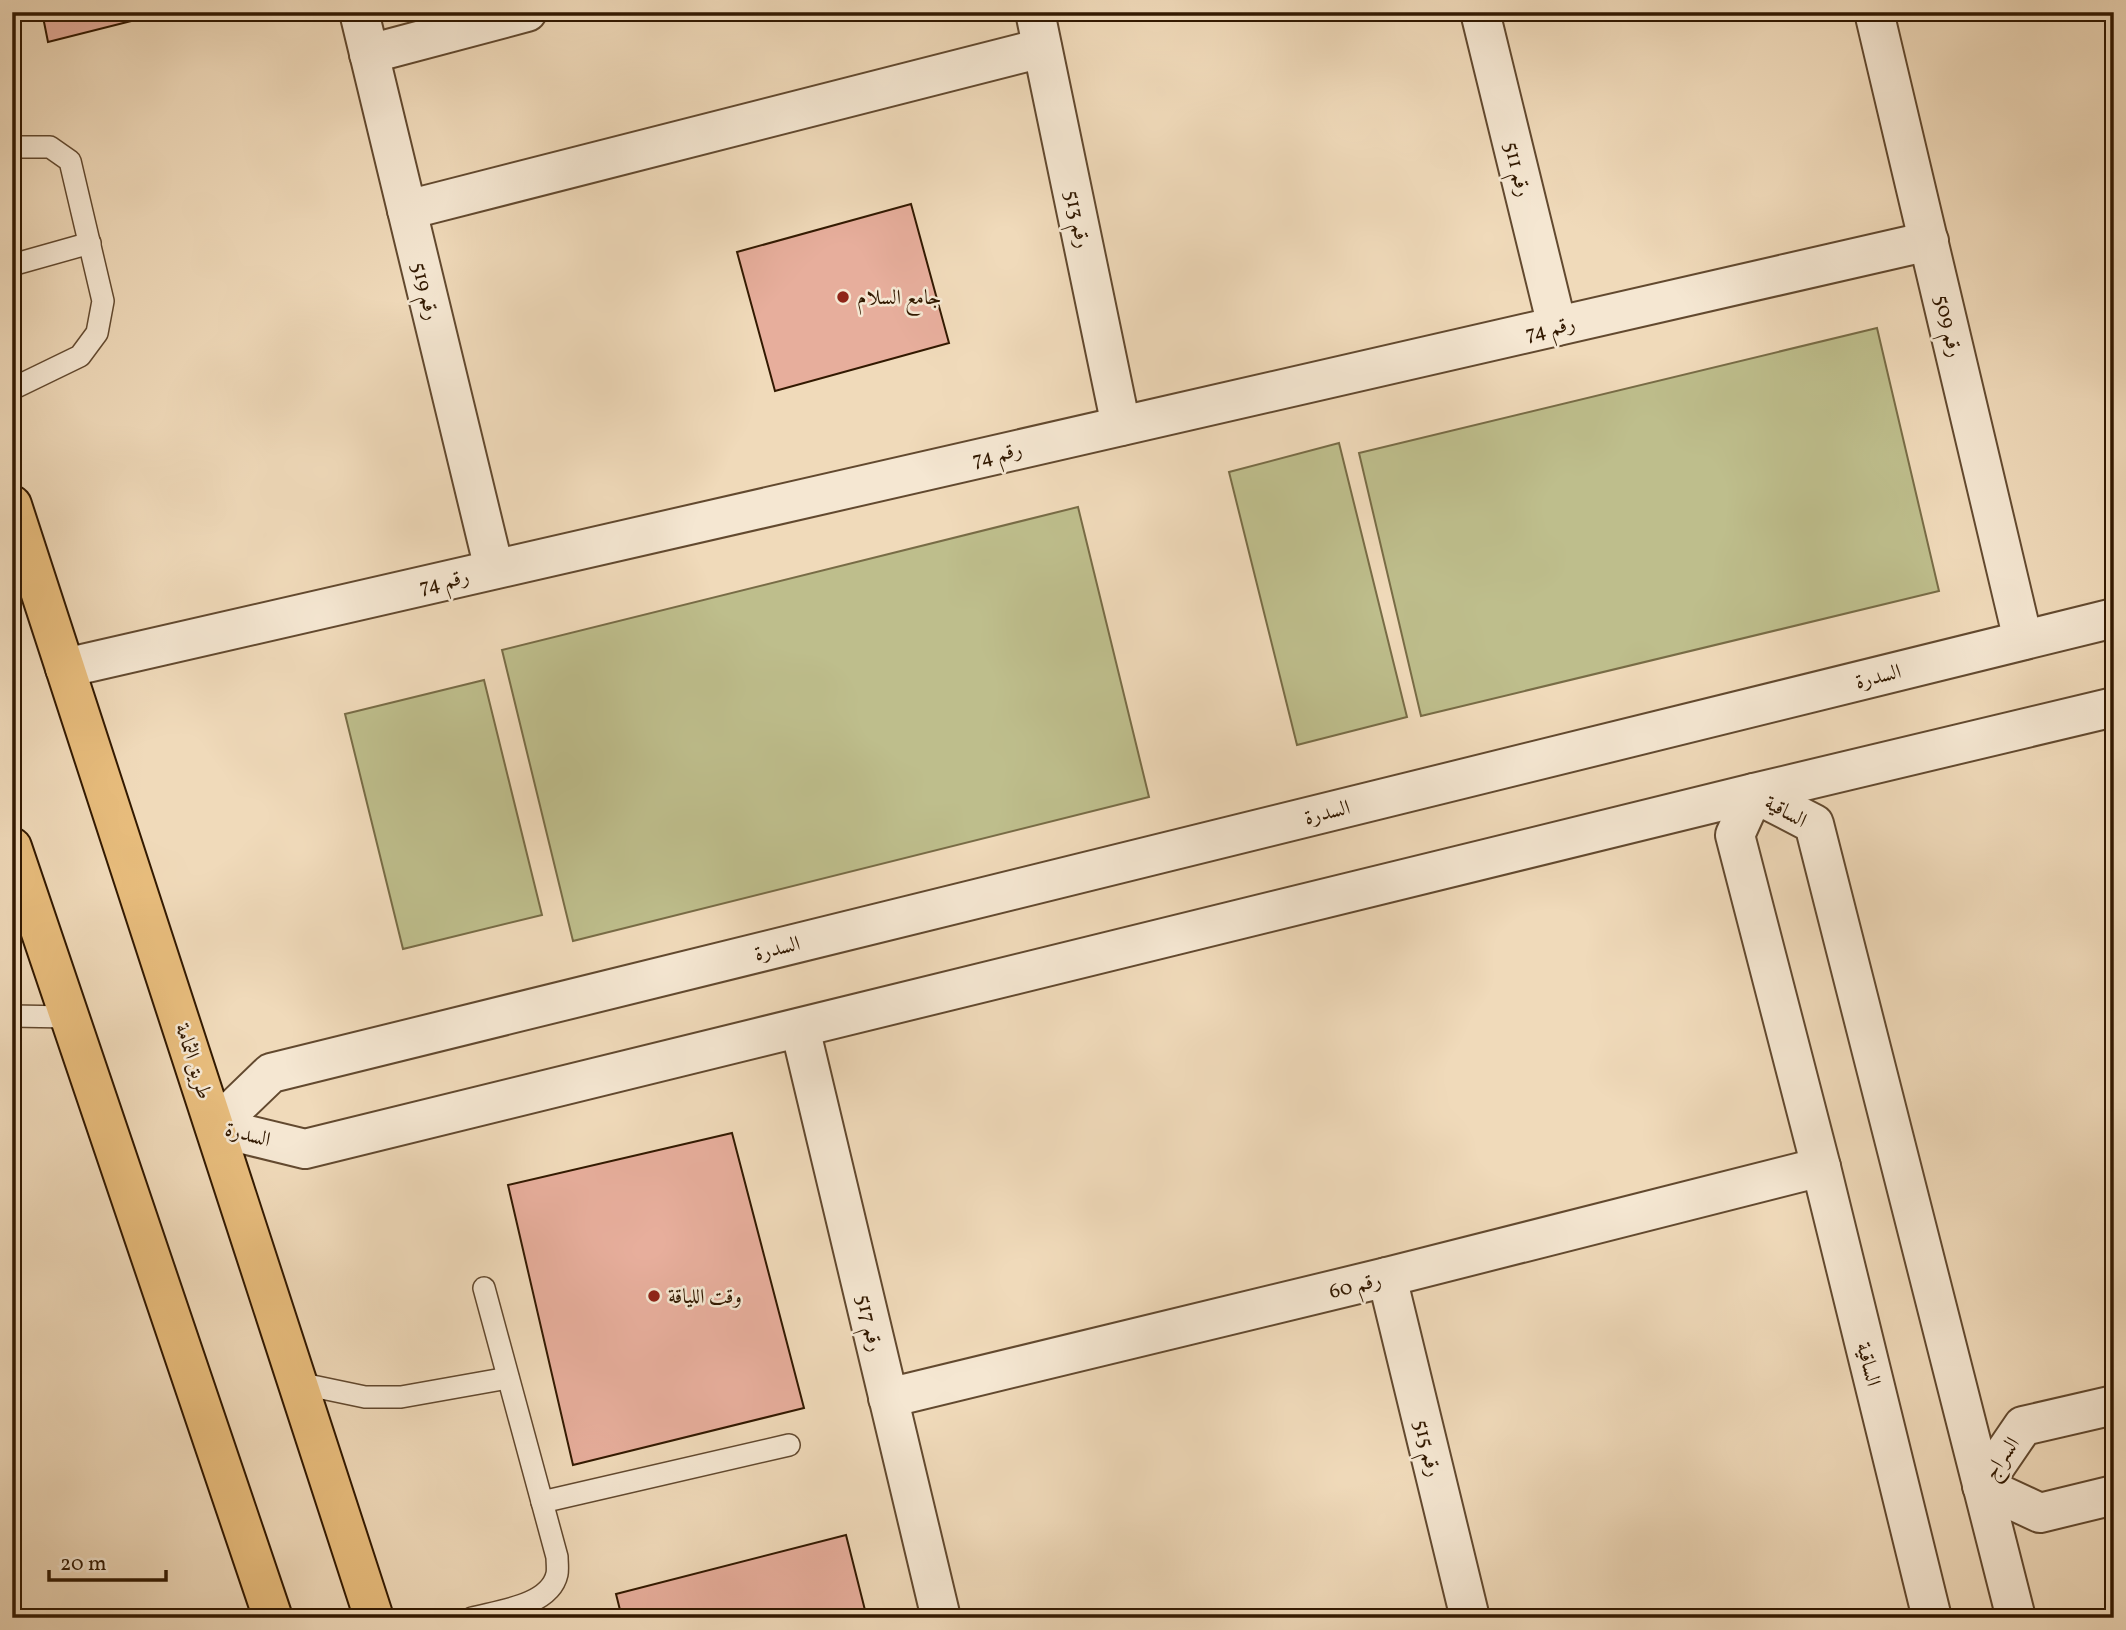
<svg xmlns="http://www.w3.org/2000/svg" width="2126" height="1630" font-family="Vollkorn,Amiri,serif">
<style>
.green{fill:#bebe8c;stroke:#786c46;stroke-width:2}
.building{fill:#e7ae9c;stroke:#321901;stroke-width:2}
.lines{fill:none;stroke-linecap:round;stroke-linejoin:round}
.service-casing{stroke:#62492f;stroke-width:24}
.minor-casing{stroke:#62492f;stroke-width:42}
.primary-casing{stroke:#321901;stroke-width:42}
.service{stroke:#f5e7d2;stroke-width:21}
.minor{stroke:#f5e7d2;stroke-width:38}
.primary{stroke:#e8bd7d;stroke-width:38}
.poi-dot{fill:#8f2418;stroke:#f5e7d2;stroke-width:2.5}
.labels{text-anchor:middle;stroke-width:5;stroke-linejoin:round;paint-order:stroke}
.street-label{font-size:21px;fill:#321901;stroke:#f5e7d2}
.poi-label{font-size:21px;fill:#321901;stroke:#f5e7d2;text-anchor:start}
</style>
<rect width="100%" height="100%" fill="#f0daba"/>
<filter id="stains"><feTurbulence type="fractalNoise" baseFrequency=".00286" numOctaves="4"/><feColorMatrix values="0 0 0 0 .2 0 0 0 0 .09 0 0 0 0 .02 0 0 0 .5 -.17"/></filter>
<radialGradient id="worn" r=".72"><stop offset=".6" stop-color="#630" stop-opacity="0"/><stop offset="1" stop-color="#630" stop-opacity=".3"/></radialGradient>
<g class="green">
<path d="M1877 328 1939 591 1421 716 1359 453Z"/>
<path d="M1339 443 1407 717 1297 745 1229 472Z"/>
<path d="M1078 507 1149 797 573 941 502 650Z"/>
<path d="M484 680 542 915 403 949 345 714Z"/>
</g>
<g class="building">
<path d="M42 12H167L48 42Z"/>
<path d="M911 204 949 343 775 391 737 252Z"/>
<path d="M732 1133 804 1408 573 1465 508 1185Z"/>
<path d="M846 1535 867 1618H622L616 1594Z"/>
</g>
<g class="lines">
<defs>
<g id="service">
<path d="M12 147H50L70 161 103 301 97 333 80 356 12 389"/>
<path d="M12 265 90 243"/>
<path d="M12 1016 69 1017"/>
<path d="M298 1383 365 1397H401L508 1378"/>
<path d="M542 1502 789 1445"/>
<path d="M472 1618C498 1611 550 1606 557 1574 558 1569 557 1562 557 1557L484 1288"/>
</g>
<g id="minor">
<path d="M359 12 494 569"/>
<path d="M1035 12 1121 426"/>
<path d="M1480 12 1557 326"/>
<path d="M1874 12 2023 640"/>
<path d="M369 54 527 12"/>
<path d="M407 210 1042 48"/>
<path d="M65 668 1929 241"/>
<path d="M800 1028 941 1618"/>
<path d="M215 1127 271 1073 2114 618"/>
<path d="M215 1127 305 1149 1754 793 2114 707"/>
<path d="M1387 1277 1470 1618"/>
<path d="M888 1398 1387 1277 1821 1167"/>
<path d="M2114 1405 2023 1426 1982 1486 2040 1513 2114 1495"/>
<path d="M1932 1618 1821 1167 1735 835 1754 793 1814 824 2016 1618"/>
</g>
<g id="primary">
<path d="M12 505 374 1618"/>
<path d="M12 847 273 1618"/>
</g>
</defs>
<use href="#service" class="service-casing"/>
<use href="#minor" class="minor-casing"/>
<use href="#primary" class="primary-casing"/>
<use href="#service" class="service"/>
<use href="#minor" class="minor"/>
<use href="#primary" class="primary"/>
</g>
<g class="poi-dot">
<circle cx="843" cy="297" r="7"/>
<circle cx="654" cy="1296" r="7"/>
</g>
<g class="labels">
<g class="street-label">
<text transform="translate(1518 169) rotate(76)" y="7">رقم 511</text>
<text transform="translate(1078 219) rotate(78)" y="7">رقم 513</text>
<text transform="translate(426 291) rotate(76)" y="7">رقم 519</text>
<text transform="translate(1949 326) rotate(77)" y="7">رقم 509</text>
<text transform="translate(1550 328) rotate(-13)" y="7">رقم 74</text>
<text transform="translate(997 454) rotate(-13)" y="7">رقم 74</text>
<text transform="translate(444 581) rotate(-13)" y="7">رقم 74</text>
<text transform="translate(1878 676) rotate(-14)" y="7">السدرة</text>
<text transform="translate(1786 811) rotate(29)" y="7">الساقية</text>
<text transform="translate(1327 812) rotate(-14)" y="7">السدرة</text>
<text transform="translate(777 948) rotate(-14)" y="7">السدرة</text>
<text transform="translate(194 1061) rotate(72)" y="7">طريق الثمامة</text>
<text transform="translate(248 1134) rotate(15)" y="7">السدرة</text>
<text transform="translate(1355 1285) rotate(-14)" y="7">رقم 60</text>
<text transform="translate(870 1323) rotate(77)" y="7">رقم 517</text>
<text transform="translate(1869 1364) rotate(76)" y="7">الساقية</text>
<text transform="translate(1428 1448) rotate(76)" y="7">رقم 515</text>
<text transform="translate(2001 1458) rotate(-55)" y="7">السراج</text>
</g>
<g class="poi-label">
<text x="857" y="304">جامع السلام</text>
<text x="668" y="1303">وقت اللياقة</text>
</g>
</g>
<rect width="2126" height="1630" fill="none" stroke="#f0daba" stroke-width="42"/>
<rect x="14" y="14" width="2098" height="1602" fill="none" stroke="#321901" stroke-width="3.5"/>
<rect x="21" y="21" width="2084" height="1588" fill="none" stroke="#321901" stroke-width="2"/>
<path d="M49 1570v10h117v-10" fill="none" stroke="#321901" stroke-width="3.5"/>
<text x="60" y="1570" font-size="21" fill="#321901" stroke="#f5e7d2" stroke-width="5" paint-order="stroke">20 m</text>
<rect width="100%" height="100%" filter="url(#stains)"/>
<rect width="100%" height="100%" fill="url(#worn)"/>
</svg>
